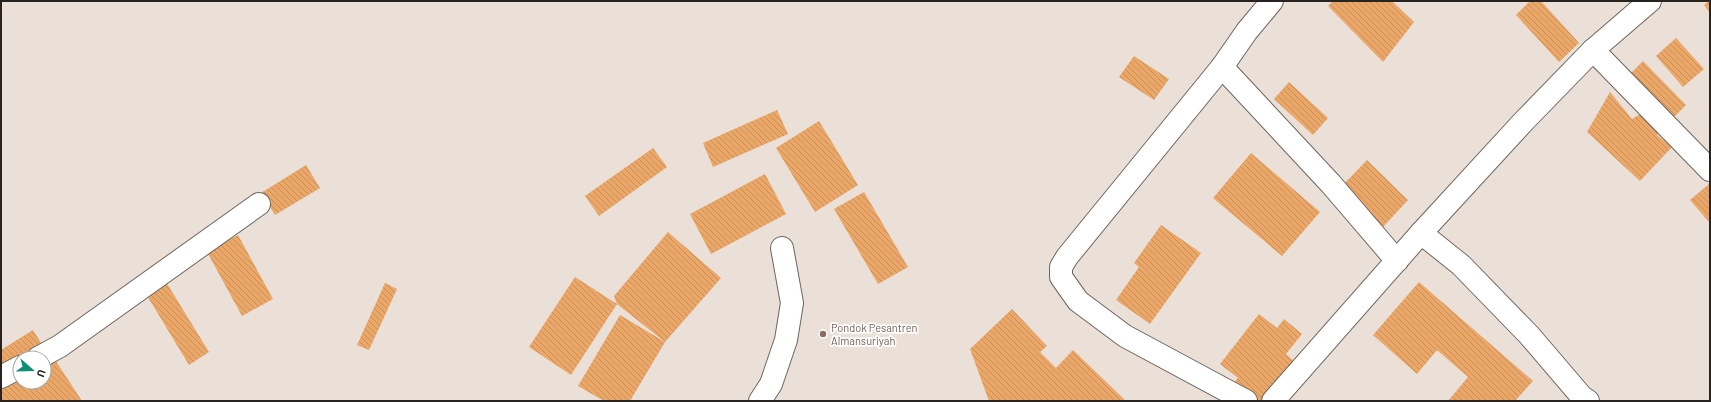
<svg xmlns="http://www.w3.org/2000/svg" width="1711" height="402" font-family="Barlow,sans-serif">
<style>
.building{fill:url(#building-back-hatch)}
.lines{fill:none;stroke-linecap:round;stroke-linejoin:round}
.minor-casing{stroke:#6e665f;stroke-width:24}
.minor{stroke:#fff;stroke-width:22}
.education-dot{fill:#8d6e63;stroke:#fff;stroke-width:1.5}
.labels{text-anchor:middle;stroke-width:3.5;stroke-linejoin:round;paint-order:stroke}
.education-label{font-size:11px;fill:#785e54;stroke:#fff;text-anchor:start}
</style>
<defs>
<pattern id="building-back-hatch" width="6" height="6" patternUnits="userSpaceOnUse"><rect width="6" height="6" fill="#eaa768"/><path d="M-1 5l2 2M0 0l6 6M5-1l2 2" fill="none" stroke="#c98f5a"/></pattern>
</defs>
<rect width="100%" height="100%" fill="#eae0d8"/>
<g class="building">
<path d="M1333 1H1392L1414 22 1383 62 1328 6Z"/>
<path d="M1530 1H1541L1579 43 1559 62 1516 15Z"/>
<path d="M1709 1H1710V13L1704 5Z"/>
<path d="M1676 38 1704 69 1683 87 1656 56Z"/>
<path d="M1134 56 1169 79 1154 100 1119 77Z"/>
<path d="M1643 61 1686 105 1670 121 1628 76Z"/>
<path d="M1289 82 1328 118 1313 135 1274 99Z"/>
<path d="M1610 92 1632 119 1643 112 1660 131 1657 135 1672 147 1640 181 1587 132Z"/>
<path d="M777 110 788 134 713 167 703 143Z"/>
<path d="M819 121 858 185 815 212 776 148Z"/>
<path d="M653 148 667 167 599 216 585 196Z"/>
<path d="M1251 153 1320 212 1282 256 1213 198Z"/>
<path d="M1367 160 1408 200 1383 227 1342 186Z"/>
<path d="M306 165 320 188 275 215 261 193Z"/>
<path d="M765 174 786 214 711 254 690 214Z"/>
<path d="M1709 184 1710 185V223L1690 200Z"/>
<path d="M864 192 908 267 878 284 834 209Z"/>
<path d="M1161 225 1201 253 1150 324 1116 300 1139 267 1134 263Z"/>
<path d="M668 232 721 278 665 342 617 304 614 296Z"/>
<path d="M238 235 273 299 242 316 207 252Z"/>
<path d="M575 277 617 304 571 375 529 347Z"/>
<path d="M166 282 209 352 189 365 146 294Z"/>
<path d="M1419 282 1533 381 1515 401H1448L1468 377 1437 350 1417 374 1373 335Z"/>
<path d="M385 283 397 289 369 350 357 345Z"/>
<path d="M1012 309 1047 346 1040 352 1056 368 1073 350 1126 401H989L970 349Z"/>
<path d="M1259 314 1277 328 1284 319 1302 334 1286 354 1301 368 1273 401H1251L1231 386 1238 378 1220 364Z"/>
<path d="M620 315 665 342 630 401H604L578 386Z"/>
<path d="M33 330 43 346 1 372V350Z"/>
<path d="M52 355 82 401H1V389L20 377V382H44V361Z"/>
</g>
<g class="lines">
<defs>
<g id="minor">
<path d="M1593 50 1710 170"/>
<path d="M1222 67 1331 184 1397 261"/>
<path d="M1421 233 1461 265 1529 335 1582 397 1588 401"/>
<path d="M38 358 60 346 259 204"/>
<path d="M1 377 20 367"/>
<path d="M760 401 771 384 786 340 792 303 782 248"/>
<path d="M1246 401 1125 336 1078 301 1061 277V267L1067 257 1222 67 1247 31 1272 1"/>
<path d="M1273 401 1421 233 1523 122 1593 50 1650 1"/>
</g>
</defs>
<use href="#minor" class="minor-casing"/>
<use href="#minor" class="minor"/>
</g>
<circle class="education-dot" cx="823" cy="334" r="4"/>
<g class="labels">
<g class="education-label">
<text x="831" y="332">Pondok Pesantren<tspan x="831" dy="13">Almansuriyah</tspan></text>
</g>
</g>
<rect width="1711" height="402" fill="none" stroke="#262320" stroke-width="4"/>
<g transform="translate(32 370) rotate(110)"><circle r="19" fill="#ffffff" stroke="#a8a7a6"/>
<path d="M0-3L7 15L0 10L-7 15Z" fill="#0c8f75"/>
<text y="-6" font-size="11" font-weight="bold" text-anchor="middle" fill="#262320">U</text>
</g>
</svg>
